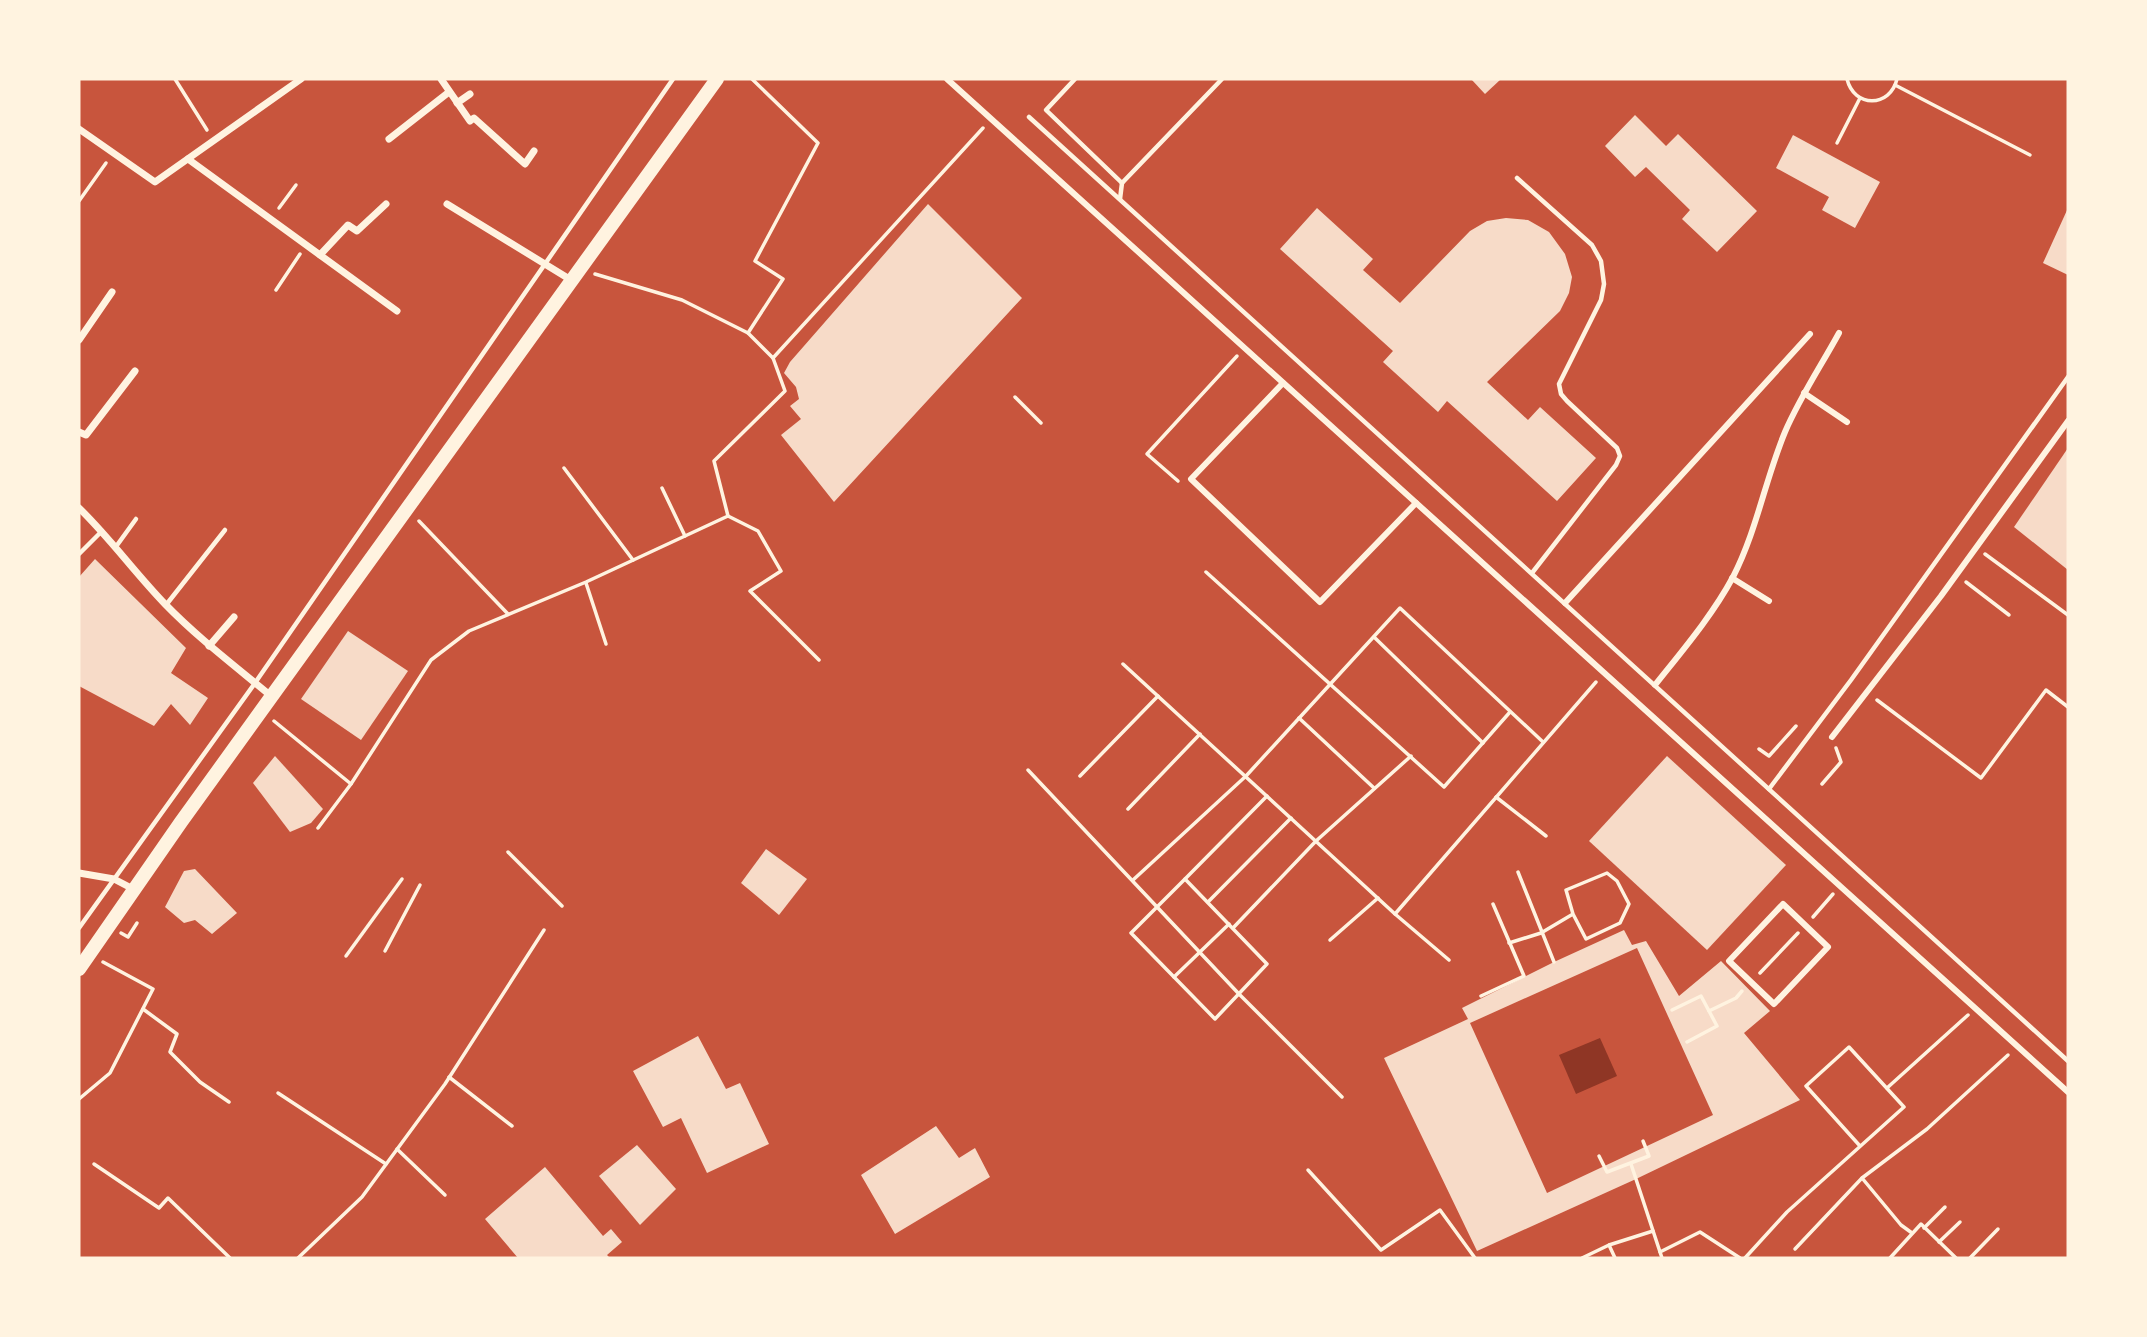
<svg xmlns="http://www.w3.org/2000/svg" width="2147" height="1337" font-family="'PT Serif',serif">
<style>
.water{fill:#8f3625}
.building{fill:#f7dbc8;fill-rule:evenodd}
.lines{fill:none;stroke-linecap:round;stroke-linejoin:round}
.path{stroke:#fff3e0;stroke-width:3.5}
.service{stroke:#fff3e0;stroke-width:4.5}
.pedestrian{stroke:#fff3e0;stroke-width:6}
.minor{stroke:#fff3e0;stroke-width:7}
.primary{stroke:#fff3e0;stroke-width:14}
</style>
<rect width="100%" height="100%" fill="#c8553d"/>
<path class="water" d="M1600 1038 1617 1076 1576 1094 1559 1055Z"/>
<g class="building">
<path d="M1471 79H1501L1485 94Z"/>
<path d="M1635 115 1666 146 1678 134 1757 211 1717 252 1682 219 1690 210 1646 167 1635 177 1605 146Z"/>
<path d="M1793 135 1880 182 1855 228 1822 210 1829 197 1776 168Z"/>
<path d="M928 204 1022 298 834 502 781 435 801 419 790 406 799 399 796 387 784 373 790 362Z"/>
<path d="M1317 208 1373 259 1363 270 1400 303 1470 231 1487 221 1506 218 1528 220 1549 232 1565 254 1572 277 1569 293 1560 311 1487 382 1528 420 1540 407 1596 458 1557 501 1447 401 1438 412 1383 362 1393 351 1280 249Z"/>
<path d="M2068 208V275L2043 263Z"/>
<path d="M2068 448V570L2014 527Z"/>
<path d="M95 559 186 648 171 673 208 698 190 725 171 704 154 726 79 686V577Z"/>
<path d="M348 631 408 671 361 740 301 699Z"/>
<path d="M275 756 323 809 311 823 290 832 253 783Z"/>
<path d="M1667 756 1786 865 1707 950 1589 841Z"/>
<path d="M766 849 807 879 779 915 741 883Z"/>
<path d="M195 869 237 913 212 934 195 920 184 923 165 907 184 871Z"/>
<path d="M1624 930 1632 945 1646 941 1679 996 1721 961 1770 1011 1744 1033 1800 1100 1636 1179 1477 1251 1384 1058 1468 1019 1462 1008 1554 962ZM1637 948 1713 1115 1547 1193 1470 1023Z"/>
<path d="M698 1036 726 1089 740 1083 769 1144 707 1173 681 1118 663 1127 633 1071Z"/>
<path d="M936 1126 959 1158 975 1148 990 1177 895 1234 861 1175Z"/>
<path d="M637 1145 676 1189 640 1225 599 1176Z"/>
<path d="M545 1167 603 1236 611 1229 622 1242 607 1255 610 1258H518L485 1219Z"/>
</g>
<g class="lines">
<g class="path">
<path d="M175 79 207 130"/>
<path d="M1847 79C1854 108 1890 108 1897 79"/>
<path d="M1895 85 2030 155"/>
<path d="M1837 143 1860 98"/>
<path d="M79 201 106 163"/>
<path d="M279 208 296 185"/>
<path d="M595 274 682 300 748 333 773 358"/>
<path d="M276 290 300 254"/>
<path d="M748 333 783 279 755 261 818 143 752 79"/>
<path d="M1015 397 1041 423"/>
<path d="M564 468 633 560"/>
<path d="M1178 481 1147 454 1237 356"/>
<path d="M662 488 685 536"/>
<path d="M728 516 758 531 781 571 750 591 819 660"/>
<path d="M419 521 508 614"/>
<path d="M1985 554 2068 615"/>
<path d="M1206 572 1444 787 1510 712"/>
<path d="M1966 582 2009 615"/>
<path d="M586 583 606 644"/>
<path d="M1374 637 1483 743"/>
<path d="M1123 664 1395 914 1449 960"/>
<path d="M1877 700 1981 778 2046 690 2068 707"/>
<path d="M1299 718 1374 788"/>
<path d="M274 721 351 784"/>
<path d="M1759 749 1769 756 1796 726"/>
<path d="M1028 770 1239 994 1342 1097"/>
<path d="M1080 776 1158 696"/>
<path d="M1822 784 1841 762 1836 748"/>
<path d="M1496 797 1546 836"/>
<path d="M1128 809 1200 734"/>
<path d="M318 828 351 784 431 660 469 631 586 582 728 516 714 461 785 391 773 358 983 128"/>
<path d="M508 852 562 906"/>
<path d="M1518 872 1554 962"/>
<path d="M1185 879 1267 964 1215 1019 1131 933Z"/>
<path d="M1185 879 1267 796"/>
<path d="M1133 880 1246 776 1400 608 1543 742"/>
<path d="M1208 902 1291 818"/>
<path d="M1395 914 1596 682"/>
<path d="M1813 917 1833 894"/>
<path d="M1233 928 1316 841 1411 756"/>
<path d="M121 933 128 937 137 923"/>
<path d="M1330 940 1378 898"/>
<path d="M1509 943 1541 933 1573 914 1566 890 1607 873 1617 881 1629 904 1620 923 1586 939 1573 914"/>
<path d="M385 951 420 885"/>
<path d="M346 956 402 879"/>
<path d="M1760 973 1798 933"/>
<path d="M1174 977 1229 924"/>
<path d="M1481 996 1524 976 1493 904"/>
<path d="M143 1009 177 1034 170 1052 200 1082 229 1102"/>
<path d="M1672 1010 1701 996 1709 1011 1736 998 1742 991"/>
<path d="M1687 1042 1717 1026 1709 1011"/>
<path d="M449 1077 512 1126"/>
<path d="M1887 1088 1968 1015"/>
<path d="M278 1093 386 1164"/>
<path d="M79 1099 110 1073 153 989 103 962"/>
<path d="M397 1149 445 1195"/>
<path d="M1599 1156 1607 1172 1649 1156 1643 1141"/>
<path d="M94 1164 159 1208 168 1198 230 1258"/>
<path d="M1631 1164 1662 1258"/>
<path d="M1308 1170 1381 1250 1440 1210 1475 1258"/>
<path d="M1862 1178 1901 1225 1912 1233"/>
<path d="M1924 1228 1945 1207"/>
<path d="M1939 1242 1960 1222"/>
<path d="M1609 1245 1615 1258"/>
<path d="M1795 1249 1862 1178 1927 1129 2008 1055"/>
<path d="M1660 1252 1700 1232 1740 1258"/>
<path d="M298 1258 362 1197 445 1084 544 930"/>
<path d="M1582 1258 1609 1245 1653 1231"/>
<path d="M1745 1258 1787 1212 1904 1107 1849 1047 1806 1086 1860 1146"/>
<path d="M1890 1258 1921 1224 1956 1258"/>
<path d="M1970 1258 1998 1229"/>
</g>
<g class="service">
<path d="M1075 79 1046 110 1122 183"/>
<path d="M1029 117 2068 1061"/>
<path d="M1517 178 1592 245 1601 261 1604 284 1601 300 1559 384 1561 394 1567 401 1617 448 1620 456 1616 465 1532 573"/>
<path d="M1122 183 1222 79"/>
<path d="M1120 199 1122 183"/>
<path d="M115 548 136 519"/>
<path d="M79 554 102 531"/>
<path d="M166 605 225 530"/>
<path d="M1769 789 1851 680 2068 377"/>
<path d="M79 928 255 683 673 79"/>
</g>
<g class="pedestrian">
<path d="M947 79 2068 1092"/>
<path d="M1283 383 1191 479 1320 602 1416 503"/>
<path d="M1804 393 1847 422"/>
<path d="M1732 578 1769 601"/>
<path d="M1565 603 1810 334"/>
<path d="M1655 685C1682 651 1712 616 1733 577 1757 530 1765 480 1785 432 1800 397 1821 366 1839 333"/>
<path d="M1832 737 1941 596 2068 421"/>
<path d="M1783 904 1828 947 1774 1004 1729 961Z"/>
</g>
<g class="minor">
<path d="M441 79 470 121 474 118 525 164 534 151"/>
<path d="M457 103 470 94"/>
<path d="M79 129 155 182 301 79"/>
<path d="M389 139 449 92"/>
<path d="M188 159 397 311"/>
<path d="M447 204 571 280"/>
<path d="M320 255 348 225 357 231 386 204"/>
<path d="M79 340 112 292"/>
<path d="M79 432 86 435 135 371"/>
<path d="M79 508C110 538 135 573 165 604 198 638 235 666 271 696"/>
<path d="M209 646 234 617"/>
<path d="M79 873 114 879 135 890"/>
</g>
<path class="primary" d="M79 969 181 822 717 79"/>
</g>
<rect width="2147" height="1337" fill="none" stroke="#fff3e0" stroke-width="161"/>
</svg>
